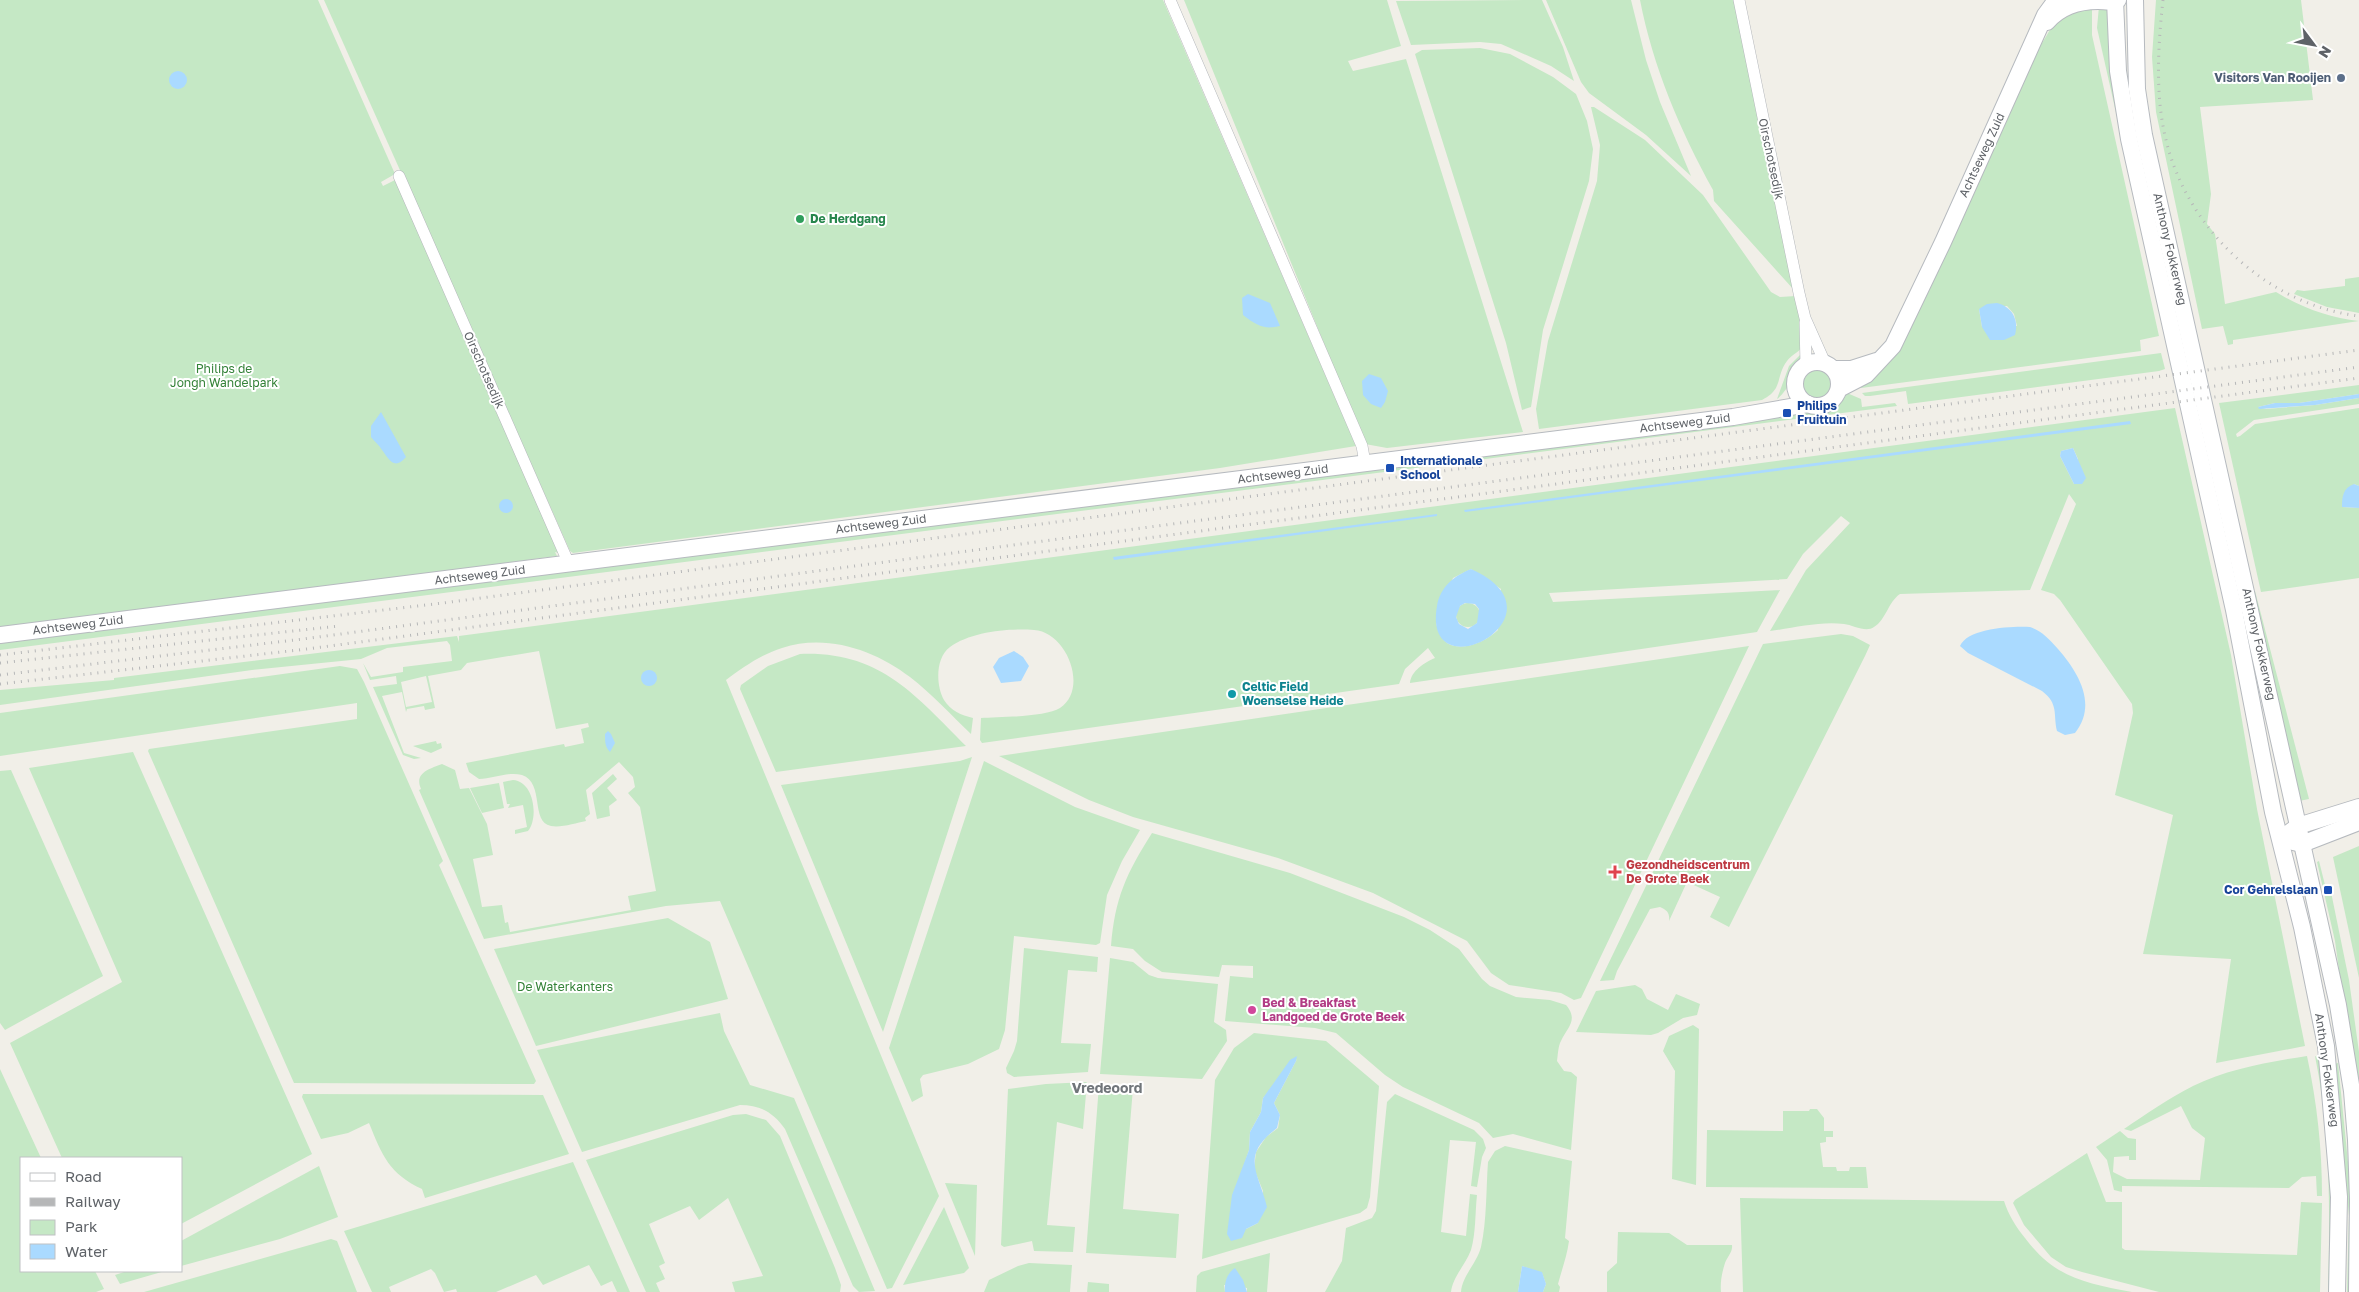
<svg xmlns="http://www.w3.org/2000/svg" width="2359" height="1292" font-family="'Golos Text',sans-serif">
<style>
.green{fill:#c5e8c5;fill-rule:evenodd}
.water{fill:#aadaff;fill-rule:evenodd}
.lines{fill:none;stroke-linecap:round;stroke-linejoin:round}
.street-casing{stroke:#b5b8bc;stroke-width:12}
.secondary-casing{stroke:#b6babf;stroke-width:18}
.street{stroke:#fff;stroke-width:11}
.secondary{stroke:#fff;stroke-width:16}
.rail{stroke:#b6b7b8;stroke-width:3;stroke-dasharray:1 6;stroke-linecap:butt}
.service-dot{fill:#5c6f8a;stroke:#fff;stroke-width:2}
.leisure-dot{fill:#2e9e5b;stroke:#fff;stroke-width:2}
.transit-dot{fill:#1a4fb4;stroke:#fff;stroke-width:2}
.culture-dot{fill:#0f9aa8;stroke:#fff;stroke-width:2}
.health-dot{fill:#e0444e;stroke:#fff;stroke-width:2}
.hotel-dot{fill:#d1479c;stroke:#fff;stroke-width:2}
.labels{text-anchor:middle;stroke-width:4;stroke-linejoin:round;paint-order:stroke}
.service-label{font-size:12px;font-weight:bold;fill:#4e5e75;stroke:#fff;text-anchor:end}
.street-label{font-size:12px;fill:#5f6368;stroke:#fff}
.leisure-label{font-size:12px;font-weight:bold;fill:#27864d;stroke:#fff;text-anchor:start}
.park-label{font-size:12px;fill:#348238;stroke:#fff}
.transit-label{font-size:12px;font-weight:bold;fill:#164399;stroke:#fff;text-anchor:start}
.culture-label{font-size:12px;font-weight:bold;fill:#0d838f;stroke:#fff;text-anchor:start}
.health-label{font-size:12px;font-weight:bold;fill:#be3a42;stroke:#fff;text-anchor:start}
.hotel-label{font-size:12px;font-weight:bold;fill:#b23c85;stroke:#fff;text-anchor:start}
.neighbourhood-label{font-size:14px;font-weight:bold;fill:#70757a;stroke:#fff}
</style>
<rect width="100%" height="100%" fill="#f1efe8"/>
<g class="green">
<path d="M0 0H318L395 174 381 182 383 186 397 179 559 553 555 552 557 556 0 630Z"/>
<path d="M324 0H1163L1356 446 1220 468 573 553 570 551Z"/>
<path d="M1184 0H1387L1401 46 1348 61 1353 71 1406 59 1523 432 1387 448 1365 444Z"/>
<path d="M1542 0 1563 47 1574 81 1551 66 1501 44 1480 42 1411 45 1396 1Z"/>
<path d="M1546 0H1631L1646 60 1660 102 1691 176 1646 135 1589 93 1581 82Z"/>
<path d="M1640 0H1734L1794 290 1714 201 1713 190C1680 130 1653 67 1640 0Z"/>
<path d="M2156 0H2301L2313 100 2200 107 2211 194 2207 224 2215 234 2225 304 2276 292C2302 308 2330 318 2359 321L2233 340V344L2228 345 2223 326 2202 329 2156 112 2152 57Z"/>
<path d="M2092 5V35L2159 336 2140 340 2141 351 1861 388 1862 383 1877 370 2037 49C2045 41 2048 31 2055 22 2064 12 2080 9 2092 5ZM2007 306 2014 314 2017 326 1982 327 1979 309Z"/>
<path d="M2099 6 2108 11 2119 126 2097 28Z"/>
<path d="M1480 48 1510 54 1553 77 1576 94 1587 121 1593 149 1589 181 1543 330 1531 407 1522 410 1506 343 1415 54 1422 50Z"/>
<path d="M1591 107H1594L1645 140 1703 195 1771 292 1780 297 1796 296 1800 319 1802 347C1798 353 1791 355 1787 361 1775 377 1784 389 1762 400L1539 429 1536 409 1548 341 1597 181 1600 145Z"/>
<path d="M2359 277V313L2327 307 2294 294 2297 290 2304 291 2345 286V279Z"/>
<path d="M2161 353 2165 369 2159 371 1908 404 1906 391 1870 396H1865L1862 393Z"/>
<path d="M1801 354C1801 365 1787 392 1777 399L1789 366Z"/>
<circle cx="1818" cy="383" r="16"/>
<path d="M2359 385V394L2299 403H2275L2258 407 2266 409 2315 405 2359 398V404L2254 420 2236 434 2237 437 2240 436 2255 424 2359 408V486L2354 484 2342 507 2359 508V578L2261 592 2219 403Z"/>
<path d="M1847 393 1861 399 1862 407 1895 403 1897 406 0 650V641L1820 410C1833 407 1837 398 1847 393Z"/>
<path d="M2175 408 2231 655 2257 809 2305 1046 2216 1063 2231 959 2143 954 2173 815 2115 795 2133 713 2132 704 2060 600 2054 594 2041 590 2076 504 2069 494 2030 590 1900 594C1888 602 1886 620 1874 627 1866 633 1853 625 1844 624 1820 621 1794 628 1770 631L1806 570 1850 523 1841 516 1803 554 1787 579 1549 593 1553 602 1780 590 1757 632 1410 683C1411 671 1425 662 1435 658L1428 648 1405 669 1399 684 982 743 980 740 981 718C999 717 1046 717 1060 708 1089 689 1067 632 1034 630 1008 628 971 632 950 647 935 658 936 686 944 700 951 711 961 715 973 718L971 734C951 715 932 694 910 677 875 650 826 633 782 648 762 654 742 668 726 680L939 1196 892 1288 887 1289 720 901 666 906 484 939 419 790 421 789C414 773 429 769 442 764L455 770 460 789 469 788 487 824 493 855 473 859 482 907 502 905 505 923 508 922 510 932 631 910 628 896 656 891 640 807 628 793 635 787 633 777 619 762 586 790 590 814 585 818 586 821C576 823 561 828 551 826 530 822 545 783 522 775 508 771 493 779 479 779L469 772 466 763 564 744 565 747 584 743 581 729 589 727 588 723 556 729 539 651 467 663 461 670 428 676 435 708 425 710 424 706 407 709 406 712 402 692 382 696 404 753 421 758 414 759 403 755 373 687 397 684 396 676 370 680 363 663 371 677 403 672V667L452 661 450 645 447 641 387 648 361 659 252 670 0 705V690L114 680V678L457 636 459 642V636ZM2073 448 2078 459 2074 484 2060 456 2061 451ZM1471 569 1501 589 1498 630C1484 644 1448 658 1439 632 1438 630 1436 624 1436 621 1436 611 1449 589 1453 578ZM426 676 432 702 406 707 401 682Z"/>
<path d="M2252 591H2255L2309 799 2299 801Z"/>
<circle cx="1468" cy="615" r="12"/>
<path d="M1841 634 1853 636 1870 645 1865 656 1729 927 1710 917 1720 897 1687 882 1669 921C1670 913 1667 910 1660 907L1650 909 1617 971 1614 980 1600 981 1763 644Z"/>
<path d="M1749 646 1581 998 1574 1000 1561 993 1509 985 1491 973 1467 941 1373 893 1278 858 1133 817 1089 800 999 756Z"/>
<path d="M800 654C880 651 914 694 966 746L776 772 740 689 741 685 768 666Z"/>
<path d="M340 666 357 669 364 682 443 861 439 865 536 1081 534 1084 294 1083 148 751 149 749 357 719V703L0 756V713Z"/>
<path d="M436 741 437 744 441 743 442 748 431 753 413 746Z"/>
<path d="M133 752 312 1154 181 1224V1158H62L10 1043 122 982 29 768Z"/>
<path d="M972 757 883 1032 781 785 960 761Z"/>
<path d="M984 761 1075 807 1140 830 1122 861 1107 895 1100 943 1096 945 1014 936 1005 1030 999 1049 968 1064 923 1075 920 1079 923 1096 912 1102 889 1048Z"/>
<path d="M11 770 103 976 5 1030 0 1023V771Z"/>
<path d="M613 774 617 779 607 788 617 800 609 806 610 816 597 819 592 793Z"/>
<path d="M513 780C534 781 539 818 528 831L515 834V830L527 827 523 805 508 808 510 804H507L503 782Z"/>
<path d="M499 783 504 808 482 813 470 788Z"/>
<path d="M1152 833 1290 873 1404 917 1430 930 1459 949 1482 979 1490 986 1516 997 1550 1000 1566 1005C1579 1020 1567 1028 1561 1041 1558 1046 1558 1055 1557 1061L1564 1071 1571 1072 1577 1077 1571 1150 1513 1134 1493 1138 1479 1123 1403 1087 1385 1075 1336 1033 1315 1028 1225 1021 1230 976 1253 978V966L1222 965 1219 977 1162 972 1145 961 1133 949 1111 946C1115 898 1126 874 1152 833Z"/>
<path d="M2359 846V978L2333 857Z"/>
<path d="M2319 861 2327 893 2331 892 2349 980 2359 1052V1115L2335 941 2317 862Z"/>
<path d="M668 918 710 942 728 999 536 1046 494 949Z"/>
<path d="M1024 948 1098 957 1097 972 1068 970 1061 1043 1091 1044 1088 1072 1014 1077 1007 1073 1006 1068 1014 1051 1017 1041Z"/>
<path d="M1110 958 1133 962 1149 975 1158 978 1218 984 1214 1022 1226 1030 1227 1041 1202 1079 1100 1074Z"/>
<path d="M1635 985 1642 989 1647 999 1668 1010 1676 994 1700 1004 1697 1015 1683 1018 1658 1033 1651 1035 1576 1032 1596 991Z"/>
<path d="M720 1013 724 1031 750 1085 794 1098 875 1291 859 1292 853 1286 785 1129C773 1112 760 1105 740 1105L582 1152 537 1050Z"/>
<path d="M1693 1025 1699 1029 1696 1185 1672 1179 1675 1071 1663 1051 1669 1036Z"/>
<path d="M1254 1033 1326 1041 1379 1086 1370 1197 1367 1208 1360 1213 1202 1259 1215 1080 1234 1048ZM1297 1059 1274 1103 1280 1115 1278 1128 1266 1137 1256 1152 1254 1169 1263 1191 1258 1223 1246 1229 1242 1171 1249 1150 1250 1132 1261 1112 1263 1098Z"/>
<path d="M2307 1056C2317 1103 2322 1148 2322 1196H2317L2316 1176 2302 1177 2289 1188 2122 1186V1192L2114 1190 2107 1160 2096 1147 2120 1131 2128 1138 2136 1139V1160H2129V1156L2114 1157 2113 1172 2127 1179 2200 1180 2205 1138 2192 1128 2181 1106 2131 1131 2124 1129C2146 1114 2169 1098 2193 1086 2228 1069 2268 1062 2307 1056Z"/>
<path d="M2315 1056 2319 1058 2333 1181 2331 1292H2328C2330 1213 2331 1133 2315 1056Z"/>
<path d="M2338 1063 2353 1212 2352 1292H2347L2349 1216 2334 1064Z"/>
<path d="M0 1069 41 1158H21V1271H95L104 1289 96 1292H0Z"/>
<path d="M1087 1082 1083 1129 1057 1122 1047 1225 1075 1227 1073 1252 1034 1251 1032 1241 1004 1247 1001 1245 1008 1089 1046 1084Z"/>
<path d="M1099 1085 1133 1088 1123 1209 1179 1214 1176 1258 1086 1253Z"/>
<path d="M303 1094 543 1095 569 1154 425 1198 422 1189C389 1174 382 1155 369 1123L348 1133 321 1139 302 1097Z"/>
<path d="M1395 1094 1474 1130 1483 1139 1486 1148 1482 1157 1477 1187 1471 1186 1476 1142 1450 1140 1441 1232 1466 1236 1470 1194 1477 1195C1475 1213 1476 1233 1471 1250 1465 1266 1453 1276 1451 1292H1325L1342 1261 1346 1228 1372 1218 1376 1211 1387 1102Z"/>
<path d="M1810 1109H1817L1824 1118V1131H1833V1137H1826V1142L1820 1143 1823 1167H1836L1837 1171H1849L1850 1167H1866L1868 1188 1706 1187 1707 1130 1783 1131V1111H1809Z"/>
<path d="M746 1114 766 1120 780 1136 835 1268 841 1285 840 1292H735L732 1282 763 1276 728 1198 699 1220 690 1206 649 1224 665 1263 659 1266 665 1279 656 1283 660 1292H646L586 1160 733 1115Z"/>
<path d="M1505 1146 1572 1161 1565 1238 1569 1241C1567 1256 1562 1269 1558 1284L1560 1287 1559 1292H1543L1546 1284 1542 1273 1522 1266 1518 1292H1461C1462 1276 1477 1263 1481 1247 1487 1220 1486 1189 1488 1162L1495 1151Z"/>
<path d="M2087 1153 2106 1202H2122V1248L2125 1250 2297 1255 2301 1202 2322 1203 2320 1292H2159L2082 1272 2066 1267 2051 1257 2024 1225 2013 1203 2015 1200Z"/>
<path d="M573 1162 630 1292H617L612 1281 601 1286 589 1265 543 1285 536 1275 496 1292H457L456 1289 444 1292 435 1273 431 1269 389 1287 391 1292H372L344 1231Z"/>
<path d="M319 1166 338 1217 280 1239 181 1266V1241Z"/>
<path d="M945 1183 977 1185 975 1256Z"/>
<path d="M1740 1198 2004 1201C2008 1214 2016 1227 2025 1238 2055 1278 2085 1283 2132 1292H1743Z"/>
<path d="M944 1207 969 1268 964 1273 903 1285Z"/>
<path d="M1618 1232 1669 1233 1687 1245H1732C1733 1252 1727 1257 1725 1263 1722 1272 1720 1283 1721 1292H1607V1272L1617 1263Z"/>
<path d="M331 1239 337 1241 357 1292H144Z"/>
<path d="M1270 1253 1267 1292H1247V1288L1224 1285 1225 1292H1196L1197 1276 1201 1272Z"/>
<path d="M1029 1263 1072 1265 1070 1292H984L989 1280 1018 1266Z"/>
<path d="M127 1271H165L120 1284 115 1275Z"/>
<path d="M1088 1282 1109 1284V1292H1087Z"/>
</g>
<g class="water">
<circle cx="178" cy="80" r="9"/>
<path d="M1248 294 1270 303 1280 326C1264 330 1256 325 1243 315L1242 298Z"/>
<path d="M1997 303C2012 307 2019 319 2015 335L2004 340H1990L1982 327 1979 309 1987 304Z"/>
<path d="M1369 374 1381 378 1388 391 1385 402 1381 408 1371 404 1363 395 1362 381Z"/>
<path d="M2359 394V398L2315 405 2259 409 2258 407 2275 403H2299Z"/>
<path d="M381 412 406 457C394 471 389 459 382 450 379 445 375 442 371 437V426Z"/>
<path d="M2130 421 2131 424 1465 512 1464 510Z"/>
<path d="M2073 448 2086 478 2082 484H2074L2060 456 2061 451Z"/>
<path d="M2354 484 2359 486V508L2342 507C2342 496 2343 488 2354 484Z"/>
<circle cx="506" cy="506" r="7"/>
<path d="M1437 514V516L1114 560 1113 557Z"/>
<path d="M1471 569C1574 615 1421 696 1437 606 1440 587 1454 576 1471 569ZM1465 603 1475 604 1479 609 1477 623 1468 629 1459 624 1456 617 1460 606Z"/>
<path d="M2030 627C2042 631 2049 639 2058 649 2078 672 2098 704 2075 733L2065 735 2057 731C2053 714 2059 704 2042 691L1968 653 1960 646C1968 628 2012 626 2030 627Z"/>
<path d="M1014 651 1023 657 1029 666 1021 681 1001 683 993 667 999 658Z"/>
<circle cx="649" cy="678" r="8"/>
<path d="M608 731 611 734 615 743 610 752C605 747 605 742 605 734Z"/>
<path d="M1297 1056 1296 1061 1274 1103 1280 1115 1277 1128C1240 1156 1258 1171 1267 1207L1258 1223 1246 1229 1242 1238 1231 1241 1227 1234 1232 1195 1249 1150 1250 1132 1261 1112 1263 1098 1290 1060Z"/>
<path d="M1522 1266 1542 1272 1546 1284 1543 1292H1518Z"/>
<path d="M1235 1268 1243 1280 1247 1292H1225C1224 1283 1227 1273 1235 1268Z"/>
</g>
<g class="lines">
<defs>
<g id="street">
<path d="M1170 0 1362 446 1365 463"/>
<path d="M1739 0 1799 293 1805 318 1825 363"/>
<path d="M399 176 569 564"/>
<path d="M1805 322 1806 365"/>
</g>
<g id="secondary">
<path d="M2115 0 2118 71 2129 139 2234 610 2273 812 2302 927 2326 1046 2339 1197 2337 1292"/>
<path d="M2135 0 2137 89 2144 135 2338 1005 2352 1091 2356 1140 2358 1200 2357 1292"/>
<path d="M2047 22C2060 7 2078 1 2098 1 2105 1 2112 3 2118 0"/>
<circle cx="1817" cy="384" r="22"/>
<path d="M1834 369H1851L1876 361"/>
<path d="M1839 389 1866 375 1893 346 1943 242 2045 15 2056 0"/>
<path d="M0 635 1733 417 1808 404"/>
<path d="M2290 832 2298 826 2359 807"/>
<path d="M2293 842 2302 844 2359 822"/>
</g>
</defs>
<use href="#street" class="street-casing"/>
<use href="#secondary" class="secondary-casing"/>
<use href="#street" class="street"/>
<use href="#secondary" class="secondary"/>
<g class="rail">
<path d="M2163 0C2158 45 2155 96 2166 140 2187 229 2267 305 2359 316"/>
<path d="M0 655 443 603 2359 350"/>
<path d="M0 663 339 626"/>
<path d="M0 675 303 639 2359 367"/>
<path d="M0 684 307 649 2359 378"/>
</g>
</g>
<circle class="service-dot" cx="2341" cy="78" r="5"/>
<circle class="leisure-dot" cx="800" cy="219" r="5"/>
<g class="transit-dot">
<rect x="1782" y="408" width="10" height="10" rx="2.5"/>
<rect x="1385" y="463" width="10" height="10" rx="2.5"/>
<rect x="2323" y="885" width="10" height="10" rx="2.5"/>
</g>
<circle class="culture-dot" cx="1232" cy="694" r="5"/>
<path class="health-dot" d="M1612.5 864.5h5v5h5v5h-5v5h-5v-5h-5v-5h5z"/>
<circle class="hotel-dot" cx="1252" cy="1010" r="5"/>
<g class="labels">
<g class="service-label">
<text x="2331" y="82">Visitors Van Rooijen</text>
</g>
<g class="street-label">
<text transform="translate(1982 155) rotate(-65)" y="4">Achtseweg Zuid</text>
<text transform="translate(1771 159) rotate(78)" y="4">Oirschotsedijk</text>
<text transform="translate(2170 249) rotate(77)" y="4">Anthony Fokkerweg</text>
<text transform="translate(484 370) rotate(66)" y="4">Oirschotsedijk</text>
<text transform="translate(1685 423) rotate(-7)" y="4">Achtseweg Zuid</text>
<text transform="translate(1283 474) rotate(-7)" y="4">Achtseweg Zuid</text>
<text transform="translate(881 524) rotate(-7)" y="4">Achtseweg Zuid</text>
<text transform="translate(480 575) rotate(-7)" y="4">Achtseweg Zuid</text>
<text transform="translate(78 625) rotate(-7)" y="4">Achtseweg Zuid</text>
<text transform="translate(2259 644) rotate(77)" y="4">Anthony Fokkerweg</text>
<text transform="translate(2327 1070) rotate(82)" y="4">Anthony Fokkerweg</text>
</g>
<g class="leisure-label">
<text x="810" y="223">De Herdgang</text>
</g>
<g class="park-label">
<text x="224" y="373">Philips de<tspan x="224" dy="14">Jongh Wandelpark</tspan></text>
<text x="565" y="991">De Waterkanters</text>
</g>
<g class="transit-label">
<text x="1797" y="410">Philips<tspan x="1797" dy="14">Fruittuin</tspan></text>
<text x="1400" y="465">Internationale<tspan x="1400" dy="14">School</tspan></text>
<text x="2318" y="894" text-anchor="end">Cor Gehrelslaan</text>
</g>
<g class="culture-label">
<text x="1242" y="691">Celtic Field<tspan x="1242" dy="14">Woenselse Heide</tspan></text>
</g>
<g class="health-label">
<text x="1626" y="869">Gezondheidscentrum<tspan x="1626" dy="14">De Grote Beek</tspan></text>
</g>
<g class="hotel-label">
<text x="1262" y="1007">Bed &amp; Breakfast<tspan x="1262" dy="14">Landgoed de Grote Beek</tspan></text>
</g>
<g class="neighbourhood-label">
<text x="1107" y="1093">Vredeoord</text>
</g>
</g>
<rect x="20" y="1157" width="162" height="115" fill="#ffffff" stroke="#bfc1c3"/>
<rect x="30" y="1173" width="25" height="8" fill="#ffffff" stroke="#bfc1c3"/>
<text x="65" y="1182" font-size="15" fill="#5f6368">Road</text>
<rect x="30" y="1198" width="25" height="8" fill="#b6b7b8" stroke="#bfc1c3"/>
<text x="65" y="1207" font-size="15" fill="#5f6368">Railway</text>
<rect x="30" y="1220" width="25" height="15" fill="#c5e8c5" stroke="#bfc1c3"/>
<text x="65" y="1232" font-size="15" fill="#5f6368">Park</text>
<rect x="30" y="1244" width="25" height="15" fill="#aadaff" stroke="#bfc1c3"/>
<text x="65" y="1257" font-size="15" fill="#5f6368">Water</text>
<g transform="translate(2314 45) rotate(122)" stroke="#ffffff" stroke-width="4" paint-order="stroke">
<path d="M0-4L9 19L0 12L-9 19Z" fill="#5f6368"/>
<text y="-8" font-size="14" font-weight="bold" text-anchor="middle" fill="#5f6368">N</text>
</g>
</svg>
